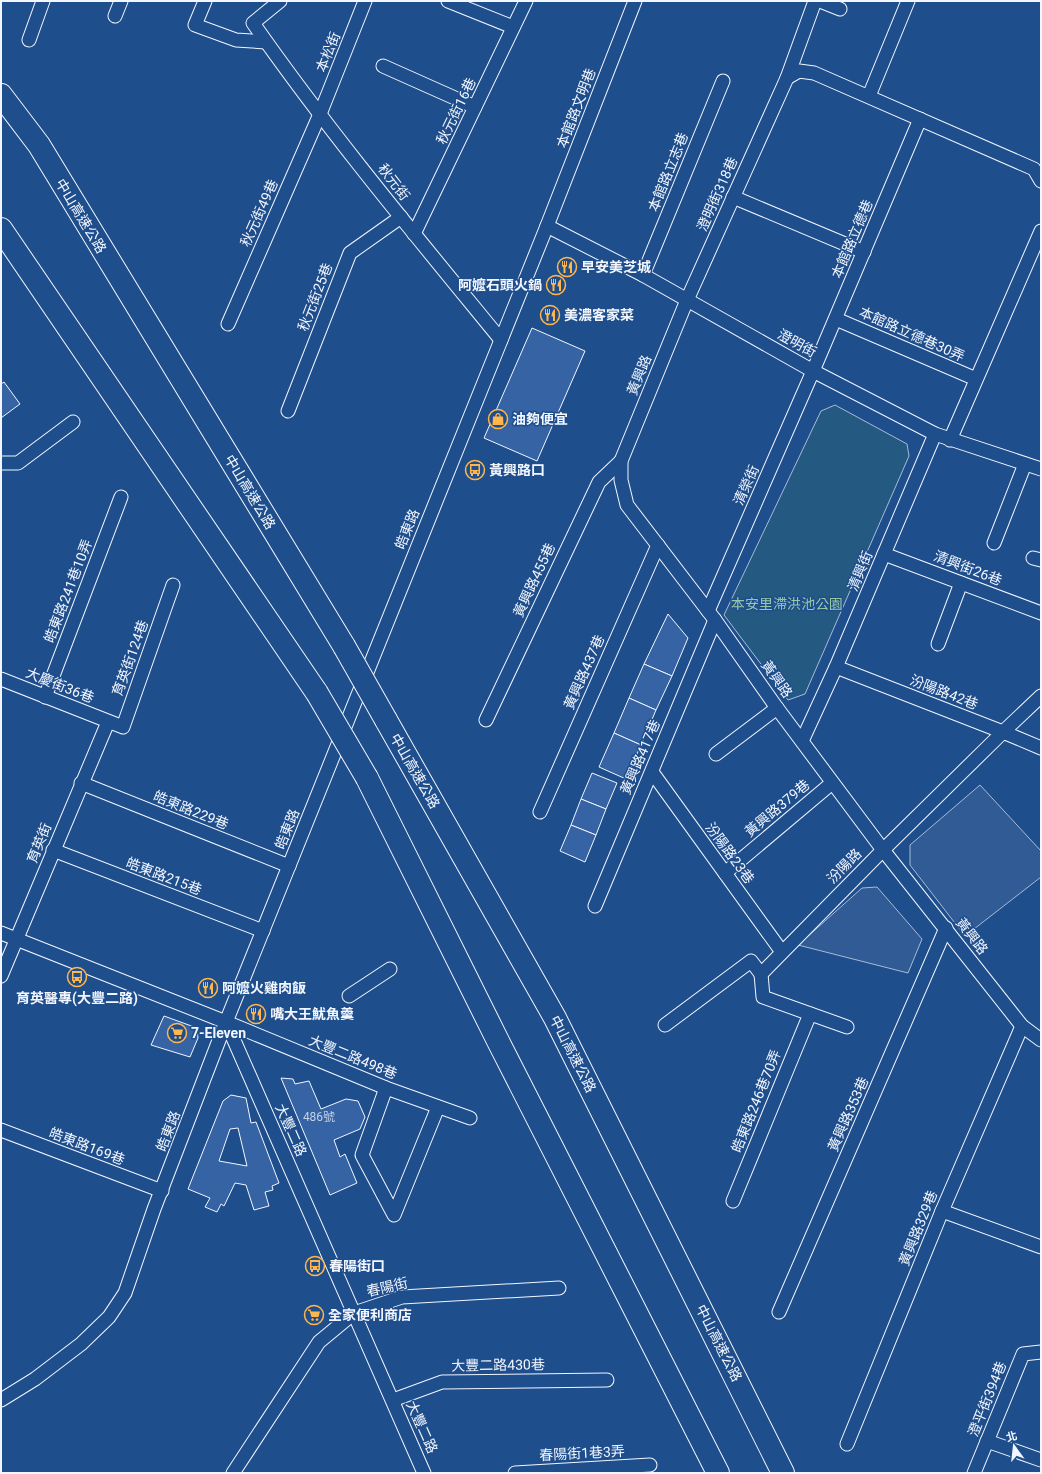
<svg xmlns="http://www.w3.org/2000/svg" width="1042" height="1474" font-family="Roboto,'Noto Sans TC',sans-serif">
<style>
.green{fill:#245a82;stroke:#a8bbd7}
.parking{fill:#305b95;stroke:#a8bbd7}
.building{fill:#3563a3;stroke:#f2f6ff;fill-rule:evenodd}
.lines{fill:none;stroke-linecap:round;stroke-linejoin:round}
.minor-casing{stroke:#f2f6ff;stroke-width:15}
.motorway-casing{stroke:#f2f6ff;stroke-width:24}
.minor{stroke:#1f4e8c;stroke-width:13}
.motorway{stroke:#1f4e8c;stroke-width:22}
.motorway-bridge-casing{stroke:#f2f6ff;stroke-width:24;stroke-linecap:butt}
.motorway-bridge{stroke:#1f4e8c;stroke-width:22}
.labels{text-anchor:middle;stroke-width:3;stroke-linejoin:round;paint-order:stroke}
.number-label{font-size:12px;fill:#c3d1e8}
.street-label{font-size:14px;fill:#f2f6ff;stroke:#1f4e8c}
.poi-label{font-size:14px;font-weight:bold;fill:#f2f6ff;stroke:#1f4e8c;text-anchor:start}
.park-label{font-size:14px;fill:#97c8a6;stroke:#1f4e8c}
</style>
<rect width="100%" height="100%" fill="#1f4e8c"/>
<path class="green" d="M835 405 907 444 909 456 805 694 788 700 724 615 821 411Z"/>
<g class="parking">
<path d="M980 785 1041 851V877L965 936 910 865V845Z"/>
<path d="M877 887 922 939 908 973 798 945 862 888Z"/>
</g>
<g class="building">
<path d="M532 328 585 351 537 461 484 438Z"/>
<path d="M4 382 20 404 1 418V384Z"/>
<path d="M668 614 688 638 672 676 644 664Z"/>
<path d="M644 664 672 676 656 710 629 698Z"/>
<path d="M629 698 656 710 641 745 614 733Z"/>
<path d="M614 733 641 745 626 779 599 767Z"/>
<path d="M592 773 617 783 606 809 581 799Z"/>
<path d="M581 799 606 809 596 835 571 825Z"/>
<path d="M571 825 596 835 585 862 560 851Z"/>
<path d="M164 1016 197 1028 198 1038 190 1057 151 1045Z"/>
<path d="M281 1078 293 1079 295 1084 309 1081 321 1109 346 1099 358 1101 365 1117 360 1129 334 1140 340 1157 345 1154 357 1183 330 1195Z"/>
<path d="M231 1095 246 1098 251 1123 256 1122 279 1183 272 1186 273 1190 265 1192 269 1206 254 1210 246 1185 235 1183 224 1206 221 1204 217 1212 205 1207 210 1198 188 1189 223 1101ZM238 1128 247 1166 219 1161 230 1129Z"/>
</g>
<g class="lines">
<defs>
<g id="minor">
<path d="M205 1 195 25 236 40 266 42"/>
<path d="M280 1 253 23C330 133 416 236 501 340"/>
<path d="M448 1 513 27"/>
<path d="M820 1 840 9"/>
<path d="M115 16 121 1"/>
<path d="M29 40 43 1"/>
<path d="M383 66 475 107"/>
<path d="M787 78 815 1"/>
<path d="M869 96 908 1"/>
<path d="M1041 181 1034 169 814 73 799 71 787 78 687 300 621 461V480L627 505 715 620 777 708 883 850 1022 1026 1041 1040"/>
<path d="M733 197 864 252"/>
<path d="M547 226 643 275 813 371 935 434 1041 469"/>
<path d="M414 234 526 1"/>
<path d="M643 275 723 81"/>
<path d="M836 319 976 379"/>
<path d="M228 324 320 114 365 1"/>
<path d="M288 411 350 253 401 217"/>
<path d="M950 440 1041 231"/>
<path d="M1 463H18L73 422"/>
<path d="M994 543 1025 464"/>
<path d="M884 554 1041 613"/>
<path d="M1033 558 1041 560"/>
<path d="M708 611 813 371 920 119"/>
<path d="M938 644 961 583"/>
<path d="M836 667 1003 732 1041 748"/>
<path d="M1 679 123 727 173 585"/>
<path d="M45 697 121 497"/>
<path d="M486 720 599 482 621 461"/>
<path d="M802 741 836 667 935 434"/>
<path d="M716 754 777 708"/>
<path d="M652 772 782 952"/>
<path d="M81 783 289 866"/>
<path d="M540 812 658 545"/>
<path d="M53 850 263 931"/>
<path d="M725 873 832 783"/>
<path d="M595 906 715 620"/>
<path d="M1 933 226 1022 386 1088 470 1118"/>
<path d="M761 974 883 850 1003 732 1041 696"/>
<path d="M761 974 763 997 847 1027"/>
<path d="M1 976 108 722"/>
<path d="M349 996 390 969"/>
<path d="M226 1022 424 1473"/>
<path d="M665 1025 751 961 761 974"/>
<path d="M386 1088 362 1155 394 1215 438 1107"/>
<path d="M1 1130 162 1191"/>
<path d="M733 1201 810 1014"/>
<path d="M942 1211 1041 1247"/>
<path d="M779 1312 946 928"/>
<path d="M1 1400 35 1379 81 1344 109 1317 125 1293 154 1209 226 1022 547 226 635 1"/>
<path d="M393 1400 442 1382 607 1380"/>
<path d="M987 1441 1041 1460"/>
<path d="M847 1444 942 1211 1022 1026"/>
<path d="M233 1473 319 1342 354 1313 402 1297 559 1288"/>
<path d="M515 1473 650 1465"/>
<path d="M974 1473 1023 1354 1041 1352"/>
</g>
<g id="motorway">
<path d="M1 95 39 145 344 646"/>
<path d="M1 229 317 693"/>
<path d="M386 720 555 1018 783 1473"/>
<path d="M367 778 498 1041 718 1473"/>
</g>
</defs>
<use href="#minor" class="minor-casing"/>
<use href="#motorway" class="motorway-casing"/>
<use href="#minor" class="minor"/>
<use href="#motorway" class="motorway"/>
<defs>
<g id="motorway-bridge">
<path d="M344 646 386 720"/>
<path d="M317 693 367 778"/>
</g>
</defs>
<use href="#motorway-bridge" class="motorway-bridge-casing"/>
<use href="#motorway-bridge" class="motorway-bridge"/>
</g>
<defs>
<symbol id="restaurant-ring" viewBox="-11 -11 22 22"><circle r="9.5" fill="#1f4e8c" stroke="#ffb74d" stroke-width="1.5"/><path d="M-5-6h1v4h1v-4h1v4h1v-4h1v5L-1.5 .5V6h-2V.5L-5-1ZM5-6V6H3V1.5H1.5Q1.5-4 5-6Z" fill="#ffb74d"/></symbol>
<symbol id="shop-ring" viewBox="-11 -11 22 22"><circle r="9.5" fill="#1f4e8c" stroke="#ffb74d" stroke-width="1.5"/><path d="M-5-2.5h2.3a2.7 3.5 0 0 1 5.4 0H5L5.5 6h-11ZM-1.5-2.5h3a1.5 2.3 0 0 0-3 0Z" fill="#ffb74d"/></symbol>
<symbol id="bus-ring" viewBox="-11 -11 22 22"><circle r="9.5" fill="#1f4e8c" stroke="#ffb74d" stroke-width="1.5"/><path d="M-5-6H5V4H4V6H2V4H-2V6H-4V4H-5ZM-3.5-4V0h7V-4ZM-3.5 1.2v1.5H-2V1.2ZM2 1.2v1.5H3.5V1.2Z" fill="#ffb74d"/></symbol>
<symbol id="supermarket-ring" viewBox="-11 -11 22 22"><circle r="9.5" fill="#1f4e8c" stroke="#ffb74d" stroke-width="1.5"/><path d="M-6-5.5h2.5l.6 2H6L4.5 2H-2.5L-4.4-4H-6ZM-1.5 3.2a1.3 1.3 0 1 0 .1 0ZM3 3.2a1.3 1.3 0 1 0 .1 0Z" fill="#ffb74d"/></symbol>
</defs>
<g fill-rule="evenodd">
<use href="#restaurant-ring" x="556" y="256" width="22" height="22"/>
<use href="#restaurant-ring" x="545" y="274" width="22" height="22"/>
<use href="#restaurant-ring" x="539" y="304" width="22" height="22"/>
<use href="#shop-ring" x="487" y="408" width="22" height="22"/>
<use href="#bus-ring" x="464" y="459" width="22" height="22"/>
<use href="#bus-ring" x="66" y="966" width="22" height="22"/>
<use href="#restaurant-ring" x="197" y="977" width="22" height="22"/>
<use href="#restaurant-ring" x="245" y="1003" width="22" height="22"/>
<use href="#supermarket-ring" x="166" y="1022" width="22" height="22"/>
<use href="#bus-ring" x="304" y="1255" width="22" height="22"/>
<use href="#supermarket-ring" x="303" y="1304" width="22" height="22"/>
</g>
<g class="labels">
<g class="number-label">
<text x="319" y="1121">486號</text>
</g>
<g class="street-label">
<text transform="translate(328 52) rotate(-68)" y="5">本松街</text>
<text transform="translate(576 108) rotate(-69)" y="5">本館路文明巷</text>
<text transform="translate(456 111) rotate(-64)" y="5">秋元街16巷</text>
<text transform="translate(668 172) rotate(-68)" y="5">本館路立志巷</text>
<text transform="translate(394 182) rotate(52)" y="5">秋元街</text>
<text transform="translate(717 194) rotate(-66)" y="5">澄明街318巷</text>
<text transform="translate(259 213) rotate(-66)" y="5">秋元街49巷</text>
<text transform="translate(81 216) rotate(59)" y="5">中山高速公路</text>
<text transform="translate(852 239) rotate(-67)" y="5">本館路立德巷</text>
<text transform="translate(315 297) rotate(-69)" y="5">秋元街25巷</text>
<text transform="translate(912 334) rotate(24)" y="5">本館路立德巷30弄</text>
<text transform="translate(797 343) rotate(29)" y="5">澄明街</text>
<text transform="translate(639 375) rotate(-68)" y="5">黃興路</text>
<text transform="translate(746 485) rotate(-66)" y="5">清榮街</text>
<text transform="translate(250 492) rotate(59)" y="5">中山高速公路</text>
<text transform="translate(407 529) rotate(-68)" y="5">皓東路</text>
<text transform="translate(968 568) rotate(21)" y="5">清興街26巷</text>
<text transform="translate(860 571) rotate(-67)" y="5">清興街</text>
<text transform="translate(534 580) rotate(-65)" y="5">黃興路455巷</text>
<text transform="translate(68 591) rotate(-69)" y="5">皓東路241巷10弄</text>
<text transform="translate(130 658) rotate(-70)" y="5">育英街124巷</text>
<text transform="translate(584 672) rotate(-66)" y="5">黃興路437巷</text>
<text transform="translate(777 679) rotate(55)" y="5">黃興路</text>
<text transform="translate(60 685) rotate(22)" y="5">大慶街36巷</text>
<text transform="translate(944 692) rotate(21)" y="5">汾陽路42巷</text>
<text transform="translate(640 757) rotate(-67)" y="5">黃興路417巷</text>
<text transform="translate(415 771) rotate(60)" y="5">中山高速公路</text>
<text transform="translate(777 808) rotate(-40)" y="5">黃興路379巷</text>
<text transform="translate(191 810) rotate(22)" y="5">皓東路229巷</text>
<text transform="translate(287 829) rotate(-68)" y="5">皓東路</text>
<text transform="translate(39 843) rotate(-68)" y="5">育英街</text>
<text transform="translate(730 853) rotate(54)" y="5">汾陽路23巷</text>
<text transform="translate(844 866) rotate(-45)" y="5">汾陽路</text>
<text transform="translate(164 876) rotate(21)" y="5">皓東路215巷</text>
<text transform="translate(972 936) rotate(52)" y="5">黃興路</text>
<text transform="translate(573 1054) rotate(63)" y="5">中山高速公路</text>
<text transform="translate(353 1057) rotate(22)" y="5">大豐二路498巷</text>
<text transform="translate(756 1101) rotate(-68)" y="5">皓東路246巷70弄</text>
<text transform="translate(848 1114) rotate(-66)" y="5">黃興路353巷</text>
<text transform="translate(291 1130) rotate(66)" y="5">大豐二路</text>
<text transform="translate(168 1131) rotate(-69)" y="5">皓東路</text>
<text transform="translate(87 1146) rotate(21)" y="5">皓東路169巷</text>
<text transform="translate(918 1228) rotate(-68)" y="5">黃興路329巷</text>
<text transform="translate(387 1287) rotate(-13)" y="5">春陽街</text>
<text transform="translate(719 1343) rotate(63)" y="5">中山高速公路</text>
<text transform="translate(498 1365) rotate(-1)" y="5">大豐二路430巷</text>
<text transform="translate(987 1399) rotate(-68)" y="5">澄平街394巷</text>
<text transform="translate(422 1427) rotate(66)" y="5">大豐二路</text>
<text transform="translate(582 1453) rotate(-3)" y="5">春陽街1巷3弄</text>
</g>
<g class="poi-label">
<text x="581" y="272">早安美芝城</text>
<text x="542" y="290" text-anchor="end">阿嬤石頭火鍋</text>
<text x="564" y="320">美濃客家菜</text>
<text x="512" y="424">油夠便宜</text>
<text x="489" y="475">黃興路口</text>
<text x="222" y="993">阿嬤火雞肉飯</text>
<text x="77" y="1003" text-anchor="middle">育英醫專(大豐二路)</text>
<text x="270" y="1019">嘴大王魷魚羹</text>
<text x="191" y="1038">7-Eleven</text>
<text x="329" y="1271">春陽街口</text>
<text x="328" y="1320">全家便利商店</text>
</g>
<g class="park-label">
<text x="787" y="609">本安里滯洪池公園</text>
</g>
</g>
<rect width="1042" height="1474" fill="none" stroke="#f2f6ff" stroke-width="4"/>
<g transform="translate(1014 1446) rotate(345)" stroke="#1f4e8c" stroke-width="3" paint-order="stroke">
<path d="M0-3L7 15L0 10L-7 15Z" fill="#f2f6ff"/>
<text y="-6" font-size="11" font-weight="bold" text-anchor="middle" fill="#f2f6ff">北</text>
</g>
</svg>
